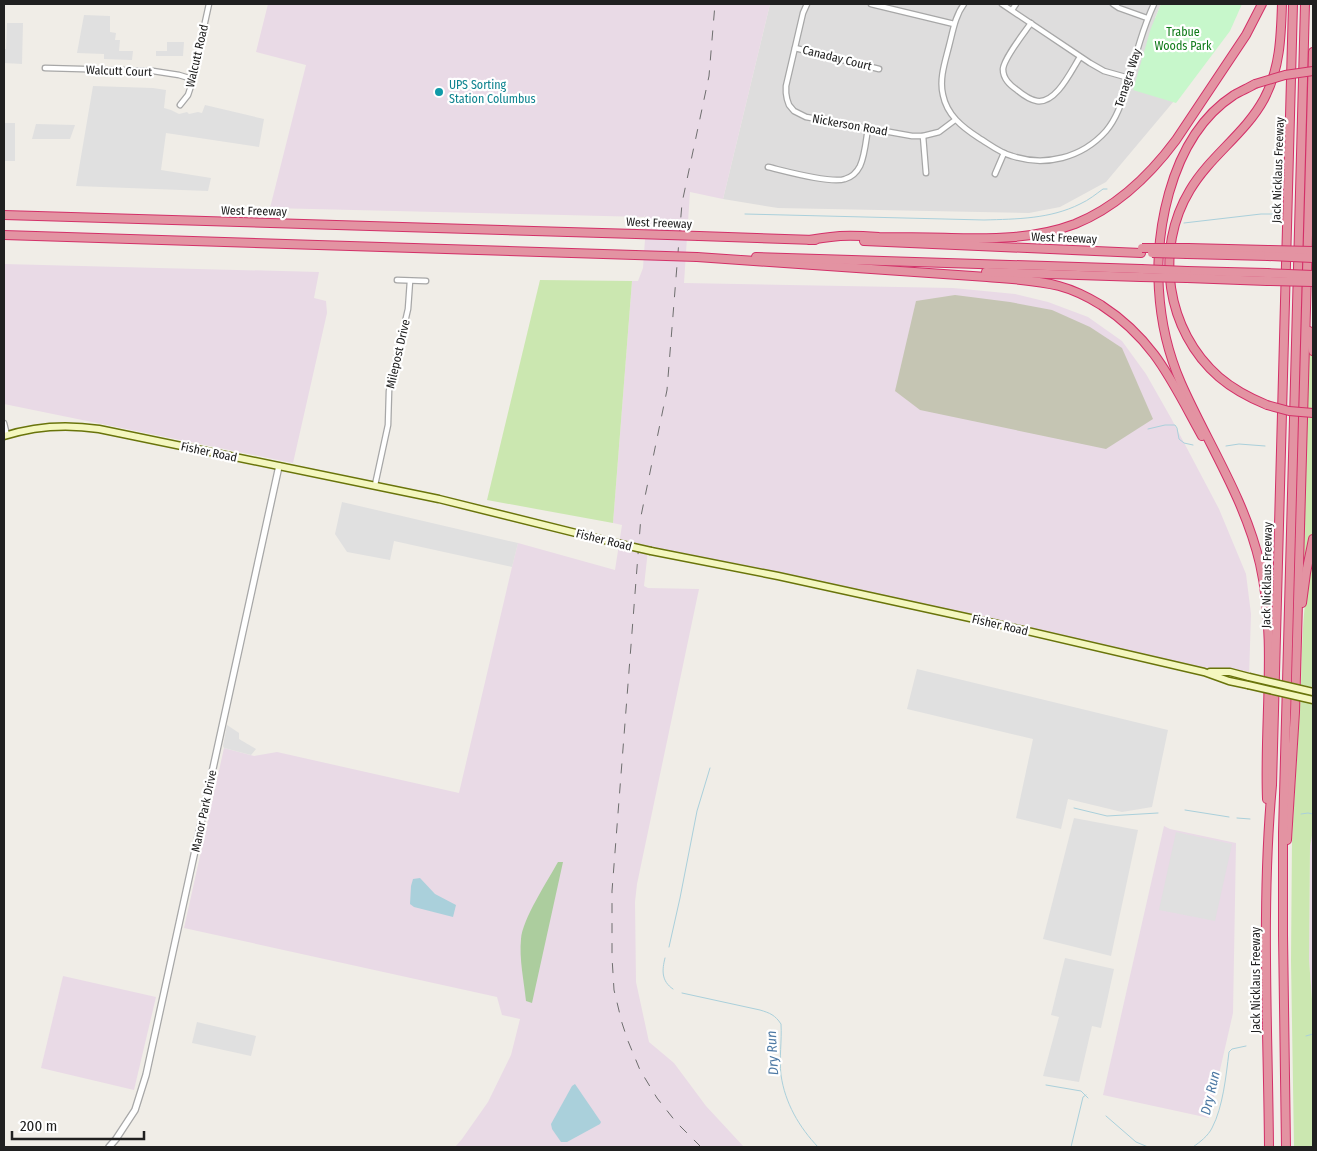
<svg xmlns="http://www.w3.org/2000/svg" width="1317" height="1151" font-family="'Fira Sans Condensed',sans-serif">
<style>
.residential{fill:#dedddd}
.industrial{fill:#e9dae6}
.construction{fill:#c5c5b3}
.grass{fill:#cbe7b0}
.forest{fill:#accd9e}
.park{fill:#c7f7cb}
.parking{fill:#e0e0e0}
.water{fill:#aad0db}
.lines{fill:none;stroke-linecap:round;stroke-linejoin:round}
.stream{stroke:#aad0db;stroke-width:1}
.minor-casing{stroke:#a7a7a7;stroke-width:7}
.tertiary-casing{stroke:#a7a7a7;stroke-width:8}
.secondary-casing{stroke:#69740b;stroke-width:9}
.motorway-casing{stroke:#d33068;stroke-width:10}
.minor{stroke:#fff;stroke-width:4.5}
.tertiary{stroke:#fff;stroke-width:5.5}
.secondary{stroke:#f4f7bf;stroke-width:6}
.motorway{stroke:#e393a2;stroke-width:8}
.rail{stroke:#6e6e6e;stroke-width:1;stroke-dasharray:10 10;stroke-linecap:butt}
.secondary-bridge-casing{stroke:#69740b;stroke-width:9;stroke-linecap:butt}
.motorway-bridge-casing{stroke:#d33068;stroke-width:10;stroke-linecap:butt}
.secondary-bridge{stroke:#f4f7bf;stroke-width:6}
.motorway-bridge{stroke:#e393a2;stroke-width:8}
.culture-dot{fill:#0f9aa8;stroke:#fff;stroke-width:2}
.labels{text-anchor:middle;stroke-width:4.5;stroke-linejoin:round;paint-order:stroke}
.park-label{font-size:12px;fill:#117b1a;stroke:#fff}
.street-label{font-size:12px;fill:#202020;stroke:#fff}
.culture-label{font-size:12px;fill:#0d838f;stroke:#fff;text-anchor:start}
.water-label{font-size:14px;font-style:italic;fill:#4d79a4;stroke:#fff}
</style>
<rect width="100%" height="100%" fill="#f0ede7"/>
<path class="residential" d="M770 4H1161L1155 18 1174 101 1106 182 1060 207 1029 213 778 208 723 199Z"/>
<g class="industrial">
<path d="M268 4H770L723 199 690 192 684 283 953 288 1015 294 1048 302 1088 317 1122 341 1146 374 1171 418 1219 509 1246 574 1251 614 1249 677 1204 672 648 550 644 586 648 588 699 589 637 884 635 902 636 982 649 1042 674 1063 706 1106 744 1147H455L462 1139 488 1102 511 1055 520 1019 502 1015 497 997 184 928 224 748 254 756 277 752 459 793 512 567 518 543 615 570 622 525 613 523 632 281H638L643 268 646 225 644 214V217L564 215 270 208 306 65 256 52Z"/>
<path d="M4 264 319 272 314 298 326 301 327 313 293 463 4 404Z"/>
<path d="M1164 826 1170 829 1236 843 1233 1013 1209 1118 1103 1095Z"/>
<path d="M1312 829 1313 830V1012L1309 960 1310 846Z"/>
<path d="M63 976 156 997 134 1090 41 1068Z"/>
</g>
<path class="construction" d="M955 295 1010 302 1052 310 1090 327 1122 348 1153 419 1106 449 920 410 895 391 916 301Z"/>
<g class="grass">
<path d="M540 280 632 281 613 523 487 500Z"/>
<path d="M1308 351H1310L1313 357V408H1308Z"/>
<path d="M1307 417 1313 418V534L1302 583Z"/>
<path d="M1313 554V687L1301 685C1302 641 1303 596 1313 554Z"/>
<path d="M1300 700 1313 704V830L1310 846 1309 960 1313 1012V1147H1294L1291 961 1292 839Z"/>
</g>
<path class="forest" d="M558 862H563L532 1003 526 1001C524 981 519 959 521 939 522 920 548 880 558 862Z"/>
<path class="park" d="M1161 4H1242L1230 31 1176 103 1133 90 1151 28Z"/>
<g class="parking">
<path d="M84 15 110 16V32L116 33 115 40H120L119 51H133L132 60 104 59V54L77 53Z"/>
<path d="M7 23H23L22 64 4 63V49H6Z"/>
<path d="M167 42H184L183 56H156V51H167Z"/>
<path d="M93 86 153 88 166 90 164 108 171 110 179 114 187 112 189 114 198 112 202 113 205 105 264 119 259 147 166 133 161 170 211 178 208 191 76 186Z"/>
<rect x="4" y="123" width="11" height="38"/>
<path d="M36 124 75 125 70 139H32Z"/>
<path d="M342 502 518 543 512 567 394 541 390 560 347 552 335 534Z"/>
<path d="M917 669 1168 730 1152 807 1122 812 1068 799 1061 829 1016 818 1033 739 907 709Z"/>
<path d="M227 725 239 733V739L256 749 251 755 224 748 223 746Z"/>
<path d="M1074 818 1138 830 1111 956 1043 939Z"/>
<path d="M1176 832 1232 844 1215 921 1159 910Z"/>
<path d="M1065 958 1114 969 1101 1028 1092 1026 1079 1082 1043 1076 1059 1017 1051 1015Z"/>
<path d="M197 1022 256 1036 251 1056 192 1043Z"/>
</g>
<g class="water">
<path d="M420 878 435 894 456 905 453 917 414 907 410 904 411 886 413 879Z"/>
<path d="M575 1084 601 1122 600 1124 567 1142H561L552 1129 551 1124 572 1086Z"/>
</g>
<g class="lines">
<g class="stream">
<path d="M745 214 984 220C1017 219 1050 219 1080 204 1089 200 1096 194 1103 189H1107"/>
<path d="M1184 223 1261 214H1277"/>
<path d="M1148 429 1165 425H1175L1177 428 1179 439 1184 443 1193 445"/>
<path d="M1226 446 1239 444 1265 446"/>
<path d="M1074 808 1107 816 1158 813"/>
<path d="M1185 810 1229 817"/>
<path d="M1301 814 1308 813 1313 814"/>
<path d="M1237 818 1250 819"/>
<path d="M669 947 680 898 697 811 710 768"/>
<path d="M665 958C662 970 661 981 673 989"/>
<path d="M682 993 760 1010C770 1013 775 1015 781 1024 782 1041 779 1058 781 1075 785 1103 799 1127 818 1147"/>
<path d="M1306 1036 1313 1034"/>
<path d="M1046 1085 1081 1091 1088 1098"/>
<path d="M1106 1116 1136 1142 1148 1147"/>
<path d="M1071 1147 1083 1097 1086 1095"/>
<path d="M1193 1147C1200 1142 1208 1136 1212 1128 1223 1107 1226 1076 1229 1052L1232 1049 1246 1046"/>
</g>
<defs>
<g id="minor">
<path d="M807 4 803 13 786 86V93L787 99 789 105 794 111 806 117 912 136H923L939 132 955 120"/>
<path d="M871 4 954 24"/>
<path d="M964 4C955 16 953 31 949 46 945 62 939 79 943 95 947 115 962 127 979 138 989 144 1000 153 1012 156 1045 167 1082 158 1106 131 1118 117 1123 98 1129 80 1136 54 1143 28 1154 4"/>
<path d="M1002 4 1090 63 1104 71 1129 78"/>
<path d="M1113 4 1119 8 1147 18"/>
<path d="M1012 10 1016 4"/>
<path d="M1031 23C1024 33 1004 58 1003 69 1003 79 1010 85 1017 90 1023 95 1030 100 1037 101 1056 104 1071 71 1080 57"/>
<path d="M795 48 879 69"/>
<path d="M45 68 153 71 179 75 192 79"/>
<path d="M180 105 188 95 191 86 209 4"/>
<path d="M923 136 926 173"/>
<path d="M768 167C785 171 831 184 845 179 852 177 857 172 860 166 865 155 866 140 868 128"/>
<path d="M995 174 1004 153"/>
<path d="M397 280 426 281"/>
<path d="M4 423 7 435"/>
<path d="M375 485 388 425 389 391 408 309 410 281"/>
</g>
<path id="tertiary" d="M109 1147 116 1139 135 1110 146 1075 279 466"/>
<g id="secondary">
<path d="M4 436C35 426 66 424 99 429L439 499 616 543"/>
<path d="M651 551 778 576 993 623 1204 672 1229 681 1248 685"/>
<path d="M1210 672H1230L1249 677"/>
</g>
<g id="motorway">
<path d="M1255 84C1248 88 1241 91 1234 95 1200 117 1180 154 1169 193 1152 254 1155 324 1181 383 1207 442 1245 499 1260 564 1277 639 1264 722 1267 799"/>
<path d="M4 215 636 234"/>
<path d="M4 235 635 255"/>
<path d="M699 236 815 240"/>
<path d="M810 240C820 238 830 237 840 236 853 235 866 236 879 237 903 237 927 237 951 238 993 239 1035 239 1075 224 1117 207 1150 175 1176 140L1246 35 1262 4"/>
<path d="M864 241 1141 253"/>
<path d="M1188 248 1268 250"/>
<path d="M1187 254 1268 256"/>
<path d="M697 257 987 277C1011 279 1036 280 1059 286 1074 290 1088 297 1101 305 1155 340 1172 382 1202 436"/>
<path d="M756 257 1141 269"/>
<path d="M1187 271 1267 273"/>
<path d="M986 272 1141 277"/>
<path d="M1187 278 1267 281"/>
<path d="M1309 331 1313 351"/>
<path d="M1267 405C1250 398 1233 389 1219 377 1166 331 1154 249 1190 190 1210 156 1245 134 1264 99 1280 69 1281 37 1282 4"/>
<path d="M1302 603 1306 573 1313 539"/>
<path d="M1287 840 1295 712 1313 52"/>
<path d="M1269 1147C1268 1027 1261 905 1272 785L1293 4"/>
<path d="M1286 1147 1283 935V833L1305 4"/>
</g>
</defs>
<use href="#minor" class="minor-casing"/>
<use href="#tertiary" class="tertiary-casing"/>
<use href="#secondary" class="secondary-casing"/>
<use href="#motorway" class="motorway-casing"/>
<use href="#minor" class="minor"/>
<use href="#tertiary" class="tertiary"/>
<use href="#secondary" class="secondary"/>
<use href="#motorway" class="motorway"/>
<path class="rail" d="M701 1147 676 1122 657 1098 640 1070 628 1041 622 1023 614 990 612 957V891L641 516 667 390 682 203 709 76 715 4"/>
<defs>
<g id="secondary-bridge">
<path d="M616 543 651 551"/>
<path d="M1249 677 1313 692"/>
<path d="M1248 685 1313 700"/>
</g>
<g id="motorway-bridge">
<path d="M1255 84 1285 75 1313 71"/>
<path d="M636 234 699 236"/>
<path d="M1142 248H1188"/>
<path d="M1268 250 1313 251"/>
<path d="M1152 253 1187 254"/>
<path d="M635 255 697 257"/>
<path d="M1268 256 1313 258"/>
<path d="M1141 269 1187 271"/>
<path d="M1267 273 1313 275"/>
<path d="M1141 277 1187 278"/>
<path d="M1267 281 1313 282"/>
<path d="M1267 405 1289 411 1313 413"/>
</g>
</defs>
<use href="#secondary-bridge" class="secondary-bridge-casing"/>
<use href="#motorway-bridge" class="motorway-bridge-casing"/>
<use href="#secondary-bridge" class="secondary-bridge"/>
<use href="#motorway-bridge" class="motorway-bridge"/>
</g>
<circle class="culture-dot" cx="439" cy="92" r="5"/>
<g class="labels">
<g class="park-label">
<text x="1183" y="36">Trabue<tspan x="1183" dy="14">Woods Park</tspan></text>
</g>
<g class="street-label">
<text transform="translate(197 56) rotate(-77)" y="4">Walcutt Road</text>
<text transform="translate(837 58) rotate(14)" y="4">Canaday Court</text>
<text transform="translate(119 71) rotate(2)" y="4">Walcutt Court</text>
<text transform="translate(1128 78) rotate(-72)" y="4">Tenagra Way</text>
<text transform="translate(850 125) rotate(10)" y="4">Nickerson Road</text>
<text transform="translate(1278 170) rotate(-88)" y="4">Jack Nicklaus Freeway</text>
<text transform="translate(254 211) rotate(1)" y="4">West Freeway</text>
<text transform="translate(659 223) rotate(2)" y="4">West Freeway</text>
<text transform="translate(1064 238) rotate(2)" y="4">West Freeway</text>
<text transform="translate(398 354) rotate(-77)" y="4">Milepost Drive</text>
<text transform="translate(209 452) rotate(12)" y="4">Fisher Road</text>
<text transform="translate(604 540) rotate(14)" y="4">Fisher Road</text>
<text transform="translate(1267 575) rotate(-89)" y="4">Jack Nicklaus Freeway</text>
<text transform="translate(1000 625) rotate(13)" y="4">Fisher Road</text>
<text transform="translate(204 811) rotate(-78)" y="4">Manor Park Drive</text>
<text transform="translate(1256 980) rotate(-90)" y="4">Jack Nicklaus Freeway</text>
</g>
<g class="culture-label">
<text x="449" y="89">UPS Sorting<tspan x="449" dy="14">Station Columbus</tspan></text>
</g>
<g class="water-label">
<text transform="translate(772 1053) rotate(-93)" y="5">Dry Run</text>
<text transform="translate(1210 1093) rotate(-77)" y="5">Dry Run</text>
</g>
</g>
<rect width="1317" height="1151" fill="none" stroke="#202020" stroke-width="10"/>
<path d="M12 1131v8h132v-8" fill="none" stroke="#202020" stroke-width="2.5"/>
<text x="20" y="1131" font-size="15" fill="#202020" stroke="#ffffff" stroke-width="4" paint-order="stroke">200 m</text>
</svg>
